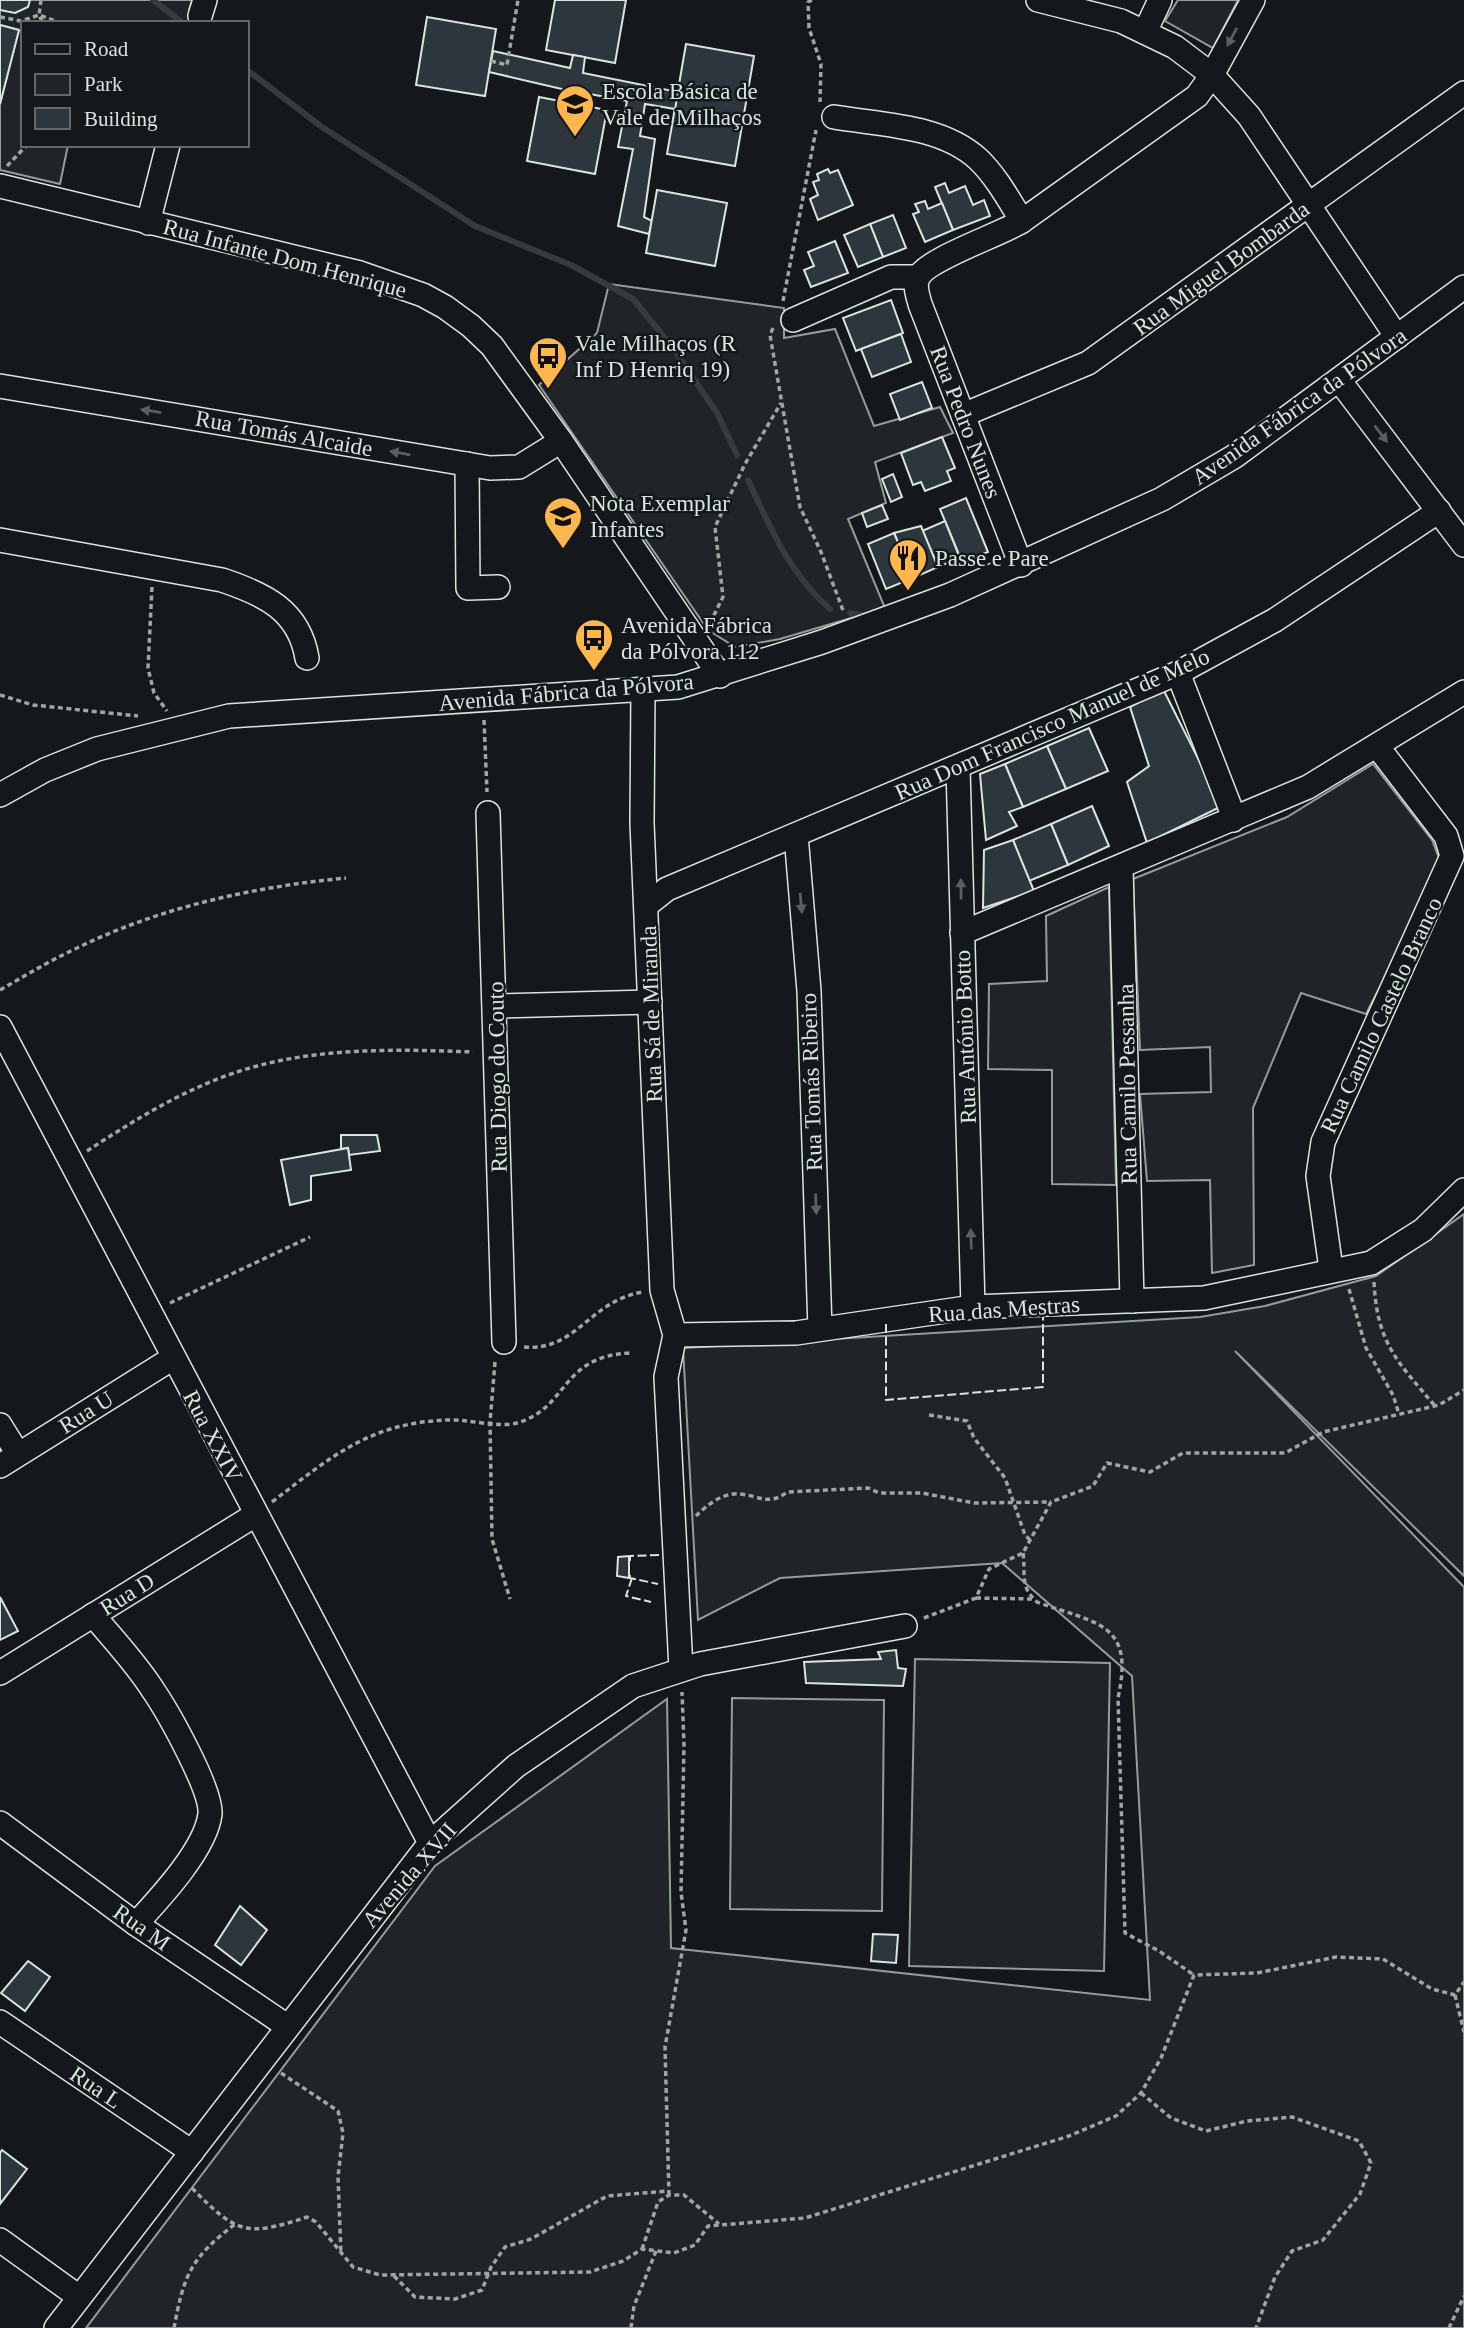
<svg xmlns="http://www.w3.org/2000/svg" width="1464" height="2328" font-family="'Times New Roman',serif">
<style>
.green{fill:#202428;stroke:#939e99;stroke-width:2}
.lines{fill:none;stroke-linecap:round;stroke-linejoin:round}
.stream{stroke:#363b3e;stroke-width:6}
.building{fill:#2c363c;stroke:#d8e6dc;stroke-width:2}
.minor-casing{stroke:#d8e6dc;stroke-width:26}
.path{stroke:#9da8a2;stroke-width:3.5;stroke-dasharray:5 3.5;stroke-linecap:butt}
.minor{stroke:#14181c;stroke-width:23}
.fence{stroke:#d8e6dc;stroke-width:2;stroke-dasharray:9 3.5;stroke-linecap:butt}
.oneway{fill:#59605f}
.labels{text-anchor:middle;stroke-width:5;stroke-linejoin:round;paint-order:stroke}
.poi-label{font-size:23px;fill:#d8e6dc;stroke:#14181c;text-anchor:start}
.street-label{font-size:23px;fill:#d8e6dc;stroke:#14181c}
</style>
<rect width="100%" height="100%" fill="#14181c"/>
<g class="green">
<path d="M0 0H192L189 10 205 23H23V145H68L60 184 0 170V104L19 30 0 25Z"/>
<path d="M1178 0H1238L1213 48 1165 21Z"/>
<path d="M609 284 784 308V338L835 329 874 426 940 407 953 433 875 462 886 503 848 519 885 608 780 639 735 647 708 630 539 385 597 333Z"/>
<path d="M1373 764 1432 840 1442 866 1366 1014 1301 993 1253 1108 1254 1265 1212 1273 1210 1180 1147 1181 1140 1094 1211 1092 1210 1047 1140 1050 1133 879 1287 817Z"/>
<path d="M1109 887 1116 1185 1052 1184V1070L988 1069 989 984 1047 981 1046 916Z"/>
<path d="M1464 1214V1576L1235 1351 1464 1587V2328H86L435 1866 667 1699 671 1948 1150 2000 1132 1676 1002 1563 780 1578 698 1620 683 1348 1200 1317 1265 1306 1376 1276Z"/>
<path d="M915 1659 1110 1663 1104 1971 909 1966Z"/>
<path d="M732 1698 884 1700 882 1911 730 1909Z"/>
</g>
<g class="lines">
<g class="stream">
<path d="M153 0 183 23"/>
<path d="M247 70 322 127 475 226 571 265 633 299 673 348 717 413 737 455"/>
<path d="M748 480C771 529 789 573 830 609"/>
<path d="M850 613 867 616"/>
</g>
</g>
<g class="building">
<path d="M0 0H30L28 7 15 13 0 10Z"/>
<path d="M555 0H626L615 63 546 50Z"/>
<path d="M427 17 496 29 485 96 416 85Z"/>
<path d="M0 25 19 30 0 104Z"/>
<path d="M686 44 754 56 735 166 667 154Z"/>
<path d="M493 51 570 68 573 55 585 57 583 73 678 92 675 109 645 104 640 136 655 139 644 217 652 221 649 234 618 226 633 149 618 147 627 101 579 92 578 104 561 101 562 89 489 72Z"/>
<path d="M539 97 607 110 595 174 527 161Z"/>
<path d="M828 169 830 173 838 170 853 205 818 220 810 199 818 195 813 182 819 180 817 174Z"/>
<path d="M945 183 949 193 965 186 973 205 984 200 990 216 953 230 935 187Z"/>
<path d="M657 190 727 203 715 266 646 253Z"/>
<path d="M925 201 928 209 942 203 953 230 925 242 913 214 919 212 915 204Z"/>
<path d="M893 215 906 248 883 257 870 224Z"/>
<path d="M870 224 883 257 858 267 844 235Z"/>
<path d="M835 241 848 273 811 287 804 270 814 266 808 252Z"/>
<path d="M891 300 903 333 856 351 843 318Z"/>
<path d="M901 334 911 362 872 377 861 349Z"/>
<path d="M922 382 932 408 900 420 890 394Z"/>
<path d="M942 437 955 468 947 471 951 481 925 491 921 482 913 485 901 453Z"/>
<path d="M893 474 902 497 891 502 882 479Z"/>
<path d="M966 498 988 552 962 562 940 509Z"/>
<path d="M882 505 888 519 867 527 862 513Z"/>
<path d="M945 521 960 558 938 567 922 531Z"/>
<path d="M921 526 938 567 913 578 894 533Z"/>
<path d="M894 533 913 578 886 589 868 544Z"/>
<path d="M1163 689 1222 806 1147 843 1127 782 1149 766 1130 707Z"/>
<path d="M1089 728 1108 771 1066 789 1047 746Z"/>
<path d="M1047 746 1066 789 1023 807 1005 764Z"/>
<path d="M1005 764 1023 807 1009 812 1017 826 986 840 980 774Z"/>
<path d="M1092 806 1109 846 1068 865 1051 824Z"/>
<path d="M1051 824 1068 865 1029 881 1013 840Z"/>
<path d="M1013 840 1034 891 983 908 984 850Z"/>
<path d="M341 1135H377L380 1151 349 1155 348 1148 341 1149Z"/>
<path d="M348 1148 351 1170 311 1176V1200L290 1205 281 1160Z"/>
<path d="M629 1556V1578L617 1576 618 1557Z"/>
<path d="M0 1597 18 1631 0 1640Z"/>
<path d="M896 1650 898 1668 906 1669 903 1686 806 1683 804 1662 881 1659 878 1652Z"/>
<path d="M240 1906 267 1930 241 1965 215 1945Z"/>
<path d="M873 1934 898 1935 896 1963 871 1961Z"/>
<path d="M28 1961 50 1977 25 2011 1 1993Z"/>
<path d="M2 2150 27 2169 0 2204V2153Z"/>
</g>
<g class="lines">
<defs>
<g id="minor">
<path d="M1038 0 1121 21 1175 47 1212 75 1249 116 1397 337"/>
<path d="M200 16 205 0"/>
<path d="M1145 32 1160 0"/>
<path d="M834 117C881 125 941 125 978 159 996 176 1009 200 1022 221"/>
<path d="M0 186 360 273 423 295 445 307 471 326 492 346 561 441 720 676"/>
<path d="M148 223 168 145"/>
<path d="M793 320 891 277H918"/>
<path d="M1339 380 1464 545"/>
<path d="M0 386 490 468 519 467 561 441"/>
<path d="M963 415 1088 363 1464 93"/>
<path d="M467 464 468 588 498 587"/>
<path d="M0 540 222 580C264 594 299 610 307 658"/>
<path d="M1021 565 920 304C918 296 914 286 918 278 926 259 1000 235 1022 221L1197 96 1212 75 1253 0"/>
<path d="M1178 673 1230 807 1233 820"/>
<path d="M643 690 642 823 662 1290 675 1335 666 1377 681 1669"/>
<path d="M958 768 973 1307"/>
<path d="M0 795 45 770 97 749 229 716 678 687 822 642 950 595 1162 499 1235 456 1464 287"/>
<path d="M488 813 504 1342"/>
<path d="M796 835 809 991 820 1329"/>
<path d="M1121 867 1132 1301"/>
<path d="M648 904 667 889 1178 673 1275 620 1439 511"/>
<path d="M962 933 1308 787 1464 692"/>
<path d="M496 1006 650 1002"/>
<path d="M0 1027 430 1843"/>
<path d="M1331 1269 1318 1176 1323 1142 1452 856 1446 836 1377 746"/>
<path d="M675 1335 796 1333 973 1307 1204 1298 1371 1263 1423 1230 1464 1190"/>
<path d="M0 1425 18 1454"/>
<path d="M0 1466 173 1358"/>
<path d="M93 1615C113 1639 136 1663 153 1690 168 1712 212 1790 210 1814 206 1849 159 1899 136 1924"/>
<path d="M0 1673 255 1515"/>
<path d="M0 1823 136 1924 287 2026"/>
<path d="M0 2022 192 2152"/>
<path d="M0 2240 79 2297"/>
<path d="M56 2328 430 1843 516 1766 633 1686 700 1664 905 1626"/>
</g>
</defs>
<use href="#minor" class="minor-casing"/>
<g class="path">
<path d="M41 0 39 15 43 23"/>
<path d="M812 0 808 2 809 28 821 64 820 102"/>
<path d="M0 17 21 21 39 15 61 23"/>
<path d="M491 61 507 65 518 0"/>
<path d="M7 166 27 145"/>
<path d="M783 301 816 130"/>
<path d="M773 328 770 335 800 507 821 552 844 613"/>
<path d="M152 587 148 668 154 693 167 711"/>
<path d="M710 623 723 597 715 527 745 464 781 403"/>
<path d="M0 695 33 705 138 716"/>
<path d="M484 720 487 792"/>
<path d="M0 990C25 976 49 961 75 949 160 907 253 887 346 878"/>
<path d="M87 1151C133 1121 181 1091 234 1073 310 1047 394 1049 473 1052"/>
<path d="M1374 1282C1377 1344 1398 1362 1435 1406"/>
<path d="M1349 1289 1366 1348 1393 1395 1399 1414"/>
<path d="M170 1303 310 1237"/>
<path d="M524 1347C576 1352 590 1300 643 1292"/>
<path d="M495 1362 490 1422 492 1539 510 1599"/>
<path d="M929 1415 967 1421 974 1438 1005 1478 1025 1535 1030 1540"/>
<path d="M272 1502C331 1457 369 1423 447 1420 467 1419 499 1428 517 1423 569 1408 560 1356 630 1353"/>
<path d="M696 1516C707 1505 723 1492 740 1494 760 1496 769 1506 787 1492L868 1488 879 1493H922L974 1503 1051 1502"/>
<path d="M1023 1553C1026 1574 1019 1586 1037 1602 1097 1624 1135 1622 1118 1698L1125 1933 1159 1951 1194 1975"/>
<path d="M976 1598 1033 1599"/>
<path d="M924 1618 976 1598 989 1569 1023 1553 1051 1502 1093 1486 1107 1463 1150 1472 1183 1453H1285L1323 1432 1439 1405 1464 1390"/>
<path d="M1455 1995 1464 2032"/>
<path d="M281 2073 338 2111 343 2133 338 2177 341 2254"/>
<path d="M1141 2093 1171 2118 1206 2131 1247 2121 1292 2117 1359 2141 1371 2163 1360 2194 1323 2240 1292 2251 1275 2277 1256 2328"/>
<path d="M192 2188C237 2234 246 2237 307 2217L316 2222 353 2267 380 2275 590 2272 623 2261 642 2249 674 2253 695 2245 708 2226 805 2218 1069 2136 1116 2116 1141 2093 1161 2058 1194 1975 1257 1973 1336 1957 1383 1959 1432 1989 1455 1995 1464 1982"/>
<path d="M669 2195 665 2047 686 1930 681 1892 684 1745 682 1692"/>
<path d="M642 2249 658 2202 669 2195H684L719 2224"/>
<path d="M394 2276 415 2297 455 2299 482 2290 491 2267 505 2247 531 2239 607 2196 668 2191"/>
<path d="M174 2328C184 2274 191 2258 235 2224"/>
<path d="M631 2328 634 2306 656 2251"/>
<path d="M1449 2328 1464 2296"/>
</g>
<use href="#minor" class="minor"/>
<g class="fence">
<path d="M886 1324V1400L1043 1387V1312"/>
<path d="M630 1561V1556L659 1555"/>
<path d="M630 1575V1578L658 1584"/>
<path d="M632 1578 626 1596 651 1602"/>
</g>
</g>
<defs><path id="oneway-solid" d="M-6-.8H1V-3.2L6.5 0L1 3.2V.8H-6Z" transform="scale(1.75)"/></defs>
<g class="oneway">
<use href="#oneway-solid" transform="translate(1232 37) rotate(118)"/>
<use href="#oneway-solid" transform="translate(151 411) rotate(-171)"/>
<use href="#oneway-solid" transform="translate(1381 434) rotate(53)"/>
<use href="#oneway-solid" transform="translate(400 453) rotate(-170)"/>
<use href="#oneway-solid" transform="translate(961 889) rotate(-91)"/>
<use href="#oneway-solid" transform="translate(801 903) rotate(85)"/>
<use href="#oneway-solid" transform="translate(816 1204) rotate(88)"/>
<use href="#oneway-solid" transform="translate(971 1239) rotate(-92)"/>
</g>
<defs>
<symbol id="school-pin" viewBox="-11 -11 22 30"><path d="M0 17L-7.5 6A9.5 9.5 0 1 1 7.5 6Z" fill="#ffb74d" stroke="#14181c"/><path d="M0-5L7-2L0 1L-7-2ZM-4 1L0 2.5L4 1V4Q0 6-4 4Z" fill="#111"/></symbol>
<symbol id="bus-pin" viewBox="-11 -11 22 30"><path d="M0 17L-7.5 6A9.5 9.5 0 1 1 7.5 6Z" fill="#ffb74d" stroke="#14181c"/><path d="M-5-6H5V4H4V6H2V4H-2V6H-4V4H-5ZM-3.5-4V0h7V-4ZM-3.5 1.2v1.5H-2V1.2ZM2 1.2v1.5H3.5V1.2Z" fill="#111"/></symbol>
<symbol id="restaurant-pin" viewBox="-11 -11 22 30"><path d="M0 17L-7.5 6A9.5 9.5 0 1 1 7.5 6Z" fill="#ffb74d" stroke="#14181c"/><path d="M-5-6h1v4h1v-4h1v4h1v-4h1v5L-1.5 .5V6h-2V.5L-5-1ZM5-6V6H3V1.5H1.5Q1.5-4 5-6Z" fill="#111"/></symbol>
</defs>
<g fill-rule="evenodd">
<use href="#school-pin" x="553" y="82" width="44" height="60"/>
<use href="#bus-pin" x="526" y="334" width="44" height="60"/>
<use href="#school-pin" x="541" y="494" width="44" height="60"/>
<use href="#restaurant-pin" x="886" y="536" width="44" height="60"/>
<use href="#bus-pin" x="572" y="616" width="44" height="60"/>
</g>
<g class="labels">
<g class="poi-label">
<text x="602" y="99">Escola Básica de<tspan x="602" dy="26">Vale de Milhaços</tspan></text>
<text x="575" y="351">Vale Milhaços (R<tspan x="575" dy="26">Inf D Henriq 19)</tspan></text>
<text x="590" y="511">Nota Exemplar<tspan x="590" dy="26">Infantes</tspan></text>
<text x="935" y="566">Passe e Pare</text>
<text x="621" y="633">Avenida Fábrica<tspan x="621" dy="26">da Pólvora 112</tspan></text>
</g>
<g class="street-label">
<text transform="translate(285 258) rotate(15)" y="8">Rua Infante Dom Henrique</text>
<text transform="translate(1221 268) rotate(-36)" y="8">Rua Miguel Bombarda</text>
<text transform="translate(1299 406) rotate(-35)" y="8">Avenida Fábrica da Pólvora</text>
<text transform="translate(966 422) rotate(69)" y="8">Rua Pedro Nunes</text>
<text transform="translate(284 433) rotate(10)" y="8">Rua Tomás Alcaide</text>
<text transform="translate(566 692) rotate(-5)" y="8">Avenida Fábrica da Pólvora</text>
<text transform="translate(1052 724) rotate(-24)" y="8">Rua Dom Francisco Manuel de Melo</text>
<text transform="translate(651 1014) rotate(-92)" y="8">Rua Sá de Miranda</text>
<text transform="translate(1381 1015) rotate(-65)" y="8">Rua Camilo Castelo Branco</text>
<text transform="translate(965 1037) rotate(-92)" y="8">Rua António Botto</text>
<text transform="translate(497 1077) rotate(-91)" y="8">Rua Diogo do Couto</text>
<text transform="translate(811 1082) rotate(-92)" y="8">Rua Tomás Ribeiro</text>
<text transform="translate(1127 1084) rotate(-91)" y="8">Rua Camilo Pessanha</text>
<text transform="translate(1004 1309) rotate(-4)" y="8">Rua das Mestras</text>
<text transform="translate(86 1412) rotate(-32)" y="8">Rua U</text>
<text transform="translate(213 1436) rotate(62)" y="8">Rua XXIV</text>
<text transform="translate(127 1594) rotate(-32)" y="8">Rua D</text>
<text transform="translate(409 1875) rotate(-49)" y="8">Avenida XVII</text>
<text transform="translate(142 1927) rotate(35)" y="8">Rua M</text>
<text transform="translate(96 2087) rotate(34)" y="8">Rua L</text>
</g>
</g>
<rect x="21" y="21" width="228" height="126" fill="#14181c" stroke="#626a69" stroke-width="2"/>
<rect x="35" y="44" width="35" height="10" fill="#14181c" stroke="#626a69" stroke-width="2"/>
<text x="84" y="56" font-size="21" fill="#d8e6dc">Road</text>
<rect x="35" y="74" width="35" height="21" fill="#202428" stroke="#626a69" stroke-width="2"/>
<text x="84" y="91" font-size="21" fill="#d8e6dc">Park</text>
<rect x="35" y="108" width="35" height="21" fill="#2c363c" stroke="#626a69" stroke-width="2"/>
<text x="84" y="126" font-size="21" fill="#d8e6dc">Building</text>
</svg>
